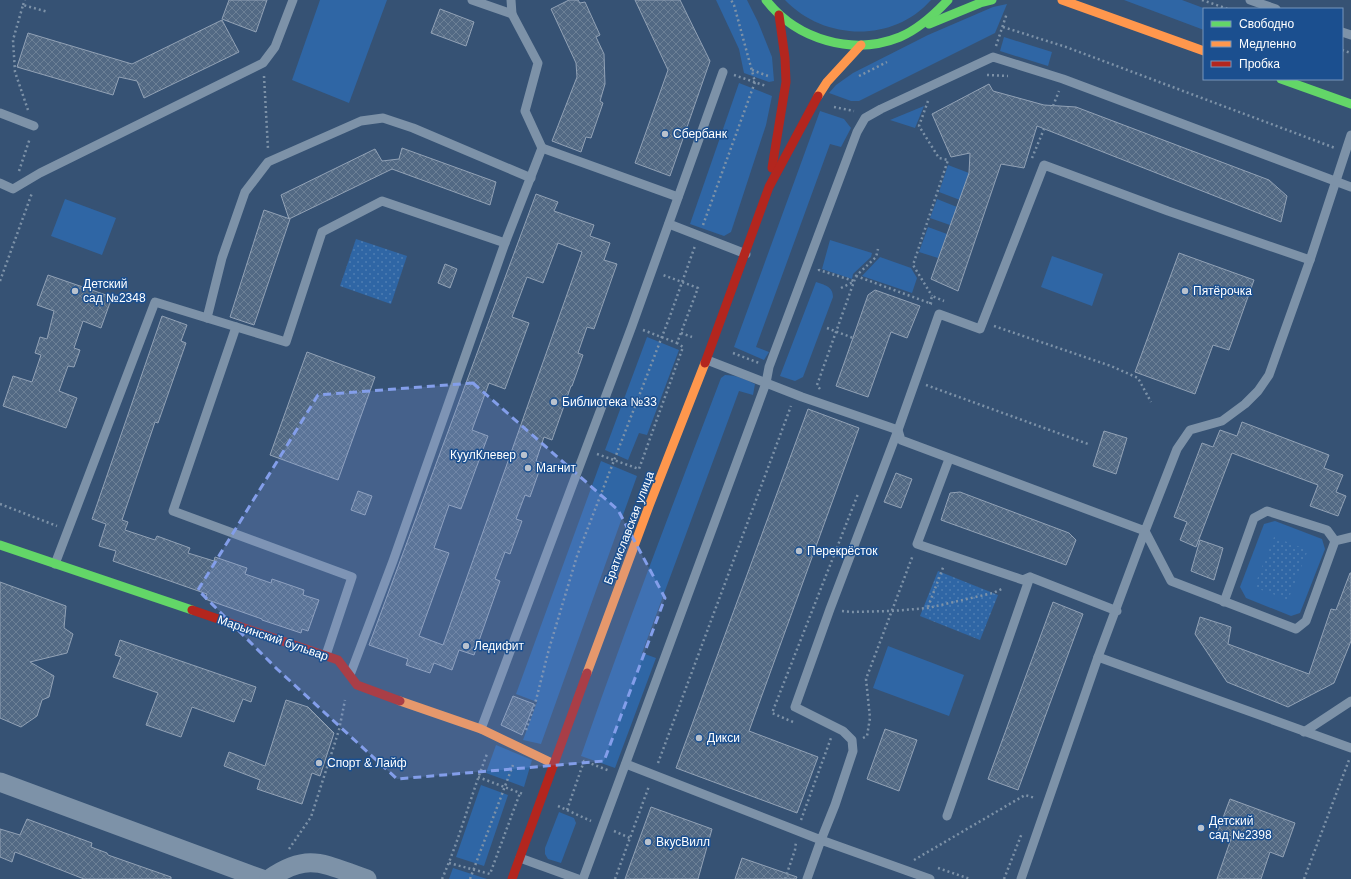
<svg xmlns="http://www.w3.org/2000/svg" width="1351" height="879" font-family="Helvetica,sans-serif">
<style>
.grass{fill:#2f66a5}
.park{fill:url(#park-dots)}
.building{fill:url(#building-cross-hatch);stroke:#92a2b6;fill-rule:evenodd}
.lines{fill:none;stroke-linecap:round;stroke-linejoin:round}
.path{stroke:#7d92a8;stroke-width:2.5;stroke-dasharray:2 3;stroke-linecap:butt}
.lane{stroke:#7d92a8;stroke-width:9}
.street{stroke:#7d92a8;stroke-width:19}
.fast{stroke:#63d668;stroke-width:9}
.slow{stroke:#ff974d;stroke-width:9}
.jam{stroke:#b3261e;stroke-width:9}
.marked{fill:#839eea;fill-opacity:0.2;stroke:#839eea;stroke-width:3;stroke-dasharray:8 5;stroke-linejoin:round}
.poi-dot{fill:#b9c2ce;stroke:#1b4f8f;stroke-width:1.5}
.labels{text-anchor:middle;stroke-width:3;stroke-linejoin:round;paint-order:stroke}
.poi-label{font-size:12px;fill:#fff;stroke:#1b4f8f;text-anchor:start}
.street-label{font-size:12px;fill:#fff;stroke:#1b4f8f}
</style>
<defs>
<pattern id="park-dots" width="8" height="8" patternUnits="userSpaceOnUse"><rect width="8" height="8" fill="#2f66a5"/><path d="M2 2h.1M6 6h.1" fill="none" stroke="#4e7db2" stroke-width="1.8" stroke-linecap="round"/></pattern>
<pattern id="building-cross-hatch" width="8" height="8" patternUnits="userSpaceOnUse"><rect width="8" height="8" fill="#526984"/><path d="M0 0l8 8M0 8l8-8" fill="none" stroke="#6c8096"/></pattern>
</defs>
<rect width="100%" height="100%" fill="#365274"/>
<g class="grass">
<path d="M320 0H387L349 103 292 80Z"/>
<path d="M716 0H747L758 22 772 57 774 81 769 82 744 73 739 49Z"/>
<path d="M785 0H931C893 43 824 41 785 0Z"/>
<path d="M1124 0H1182L1206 9H1204V30Z"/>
<path d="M1007 4 995 33 859 101H851L829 93 836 85 853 73 928 35 993 7Z"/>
<path d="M1004 37 1052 52 1048 66 1000 51Z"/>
<path d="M739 83 772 96 766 125 731 232 724 236 690 224Z"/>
<path d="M924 106 915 128 890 120Z"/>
<path d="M820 111 844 119 851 128 841 147 830 144 756 347 769 352 764 360 734 347Z"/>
<path d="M948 165 969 173 960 200 939 192Z"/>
<path d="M65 199 116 218 102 255 51 236Z"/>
<path d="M937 199 957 207 950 225 930 218Z"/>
<path d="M928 227 947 234 938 258 919 252Z"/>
<path d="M830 240 872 253 871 257 853 274 852 279 822 269Z"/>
<path d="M1052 256 1103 274 1092 306 1041 287Z"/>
<path d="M880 257 911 268 917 278 912 293 862 276Z"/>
<path d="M816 282C824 285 833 286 833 297L803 377 795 381 780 376Z"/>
<path d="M647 337 679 350 647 435 639 433 628 460 605 450Z"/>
<path d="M725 375C736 375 745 379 755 384L753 395 739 391 642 653 656 658 615 768 581 756C625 629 673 504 721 378Z"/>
<path d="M601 461 637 476 541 744 523 740 537 702 516 694Z"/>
<path d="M1275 521 1322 539 1325 549 1300 613 1291 616 1246 598 1240 587 1264 524Z"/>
<path d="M888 646 964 675 949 716 873 688Z"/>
<path d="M496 745 532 760 524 787 486 773Z"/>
<path d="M481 785 508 795 484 866 456 857Z"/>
<path d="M559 812 574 818 576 823 561 863 548 859 545 854V848Z"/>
<path d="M453 868 487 879H449Z"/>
</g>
<g class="park">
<path d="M356 239 407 256 391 304 340 286Z"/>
<path d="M1274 537 1308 550 1288 600 1254 587Z"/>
<path d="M938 571 998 595 980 640 920 616Z"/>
</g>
<g class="building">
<path d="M229 0H267L256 32 222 19Z"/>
<path d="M569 0H578L580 3 585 2 600 35 596 37 604 54 605 84 600 101 603 103 591 138 586 137 581 152 552 141 577 77 576 63 551 9Z"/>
<path d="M635 0H680L710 61 670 176 635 163 668 70Z"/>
<path d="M440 9 474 22 466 46 431 33Z"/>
<path d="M222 20 239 52 144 98 137 81 119 77 113 95 17 67 28 33 132 64Z"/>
<path d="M989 84 993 91 1044 105 1076 107 1269 180 1287 196 1281 222 1037 126 1024 168 1001 164 958 291 931 279 969 173 970 153 951 157 932 114Z"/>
<path d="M402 148 496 182 490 205 392 169 289 219 281 195 375 149 382 161 399 159Z"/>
<path d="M536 194 558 202 554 211 594 225 590 236 610 243 604 260 617 264 594 329 587 327 578 353 583 355 572 386H571L552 440 544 437 536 461 542 463 530 497 525 495 516 519 522 521 510 554 505 552 495 579 500 581 474 655 459 650 452 670 434 663 430 673 406 665 408 659 369 645ZM558 243 582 252 443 645 419 636 449 553 434 548 449 505 461 509 488 436 472 430 489 383 505 389 529 323 512 317 527 277 543 283Z"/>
<path d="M264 210 290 219 254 325 230 317Z"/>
<path d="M1179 253 1254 280 1229 350 1213 345 1195 394 1135 372Z"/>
<path d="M445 264 457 269 450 288 438 283Z"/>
<path d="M48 275 112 297 101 328 83 321 74 348 80 350 74 367 68 366 59 391 77 398 66 428 3 406 13 376 32 382 41 355 35 353 40 337 47 339 54 311 37 305Z"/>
<path d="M875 290 920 306 907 338 891 332 868 397 836 386 868 295Z"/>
<path d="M162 316 187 325 181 341 186 343 158 423 155 422 122 520 128 522 125 530 155 540 157 536 190 548 188 553 214 561 215 557 247 568 245 574 271 583 272 579 304 590 303 595 319 600 308 631 302 629 301 633 262 620V619L205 599 207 594 113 561 116 551 99 546 106 524 92 519Z"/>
<path d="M307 352 375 377 338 480 270 455Z"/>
<path d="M808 409 859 428 749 731 818 757 797 813 676 768Z"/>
<path d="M1242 422 1329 455 1324 468 1343 475 1336 492 1346 496 1338 516 1310 506 1318 485 1232 453 1196 547 1180 540 1187 522 1174 517 1202 443 1213 447 1220 430 1237 436Z"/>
<path d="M1104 431 1127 438 1116 474 1093 466Z"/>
<path d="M896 473 912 479 901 508 884 502Z"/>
<path d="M358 491 372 496 365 515 351 510Z"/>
<path d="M960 492 1069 533 1076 540 1066 565 941 520 950 493Z"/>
<path d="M1200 540 1223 548 1214 580 1191 571Z"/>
<path d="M1350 573H1351V641L1334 683 1288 707 1227 682 1195 634 1200 617 1231 627 1228 644 1309 674 1331 609 1336 610Z"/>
<path d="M0 582 66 606 64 628 73 634 67 653 30 662 54 676 49 697 42 700 37 716 21 727 0 718Z"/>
<path d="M1053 602 1083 614 1018 790 988 779Z"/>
<path d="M120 640 256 687 251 702 243 699 234 722 192 707 181 737 146 725 158 693 113 677 121 657 115 655Z"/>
<path d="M513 696 534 704 522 735 501 725Z"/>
<path d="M286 700 308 707 334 733 320 776 312 773 302 804 257 789 260 780 224 766 229 752 265 766Z"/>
<path d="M885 729 917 740 899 791 867 779Z"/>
<path d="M1230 799 1295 823 1283 857 1270 852 1261 879H1217L1232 836 1218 831Z"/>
<path d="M651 807 712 829 698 879H625Z"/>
<path d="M27 819 92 843 91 847 107 853 108 855 171 877V879H84L15 852 12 862 0 857V829L20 835Z"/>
<path d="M742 858 797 877 796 879H735Z"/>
</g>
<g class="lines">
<g class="path">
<path d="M1202 0 1228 9"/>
<path d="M23 5 25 0"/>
<path d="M1003 27 1066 47 1335 148"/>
<path d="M996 46 1007 13"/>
<path d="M1342 50 1351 53"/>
<path d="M752 70 768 76"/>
<path d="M734 75 766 86"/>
<path d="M987 75 1008 76"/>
<path d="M264 76 268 149"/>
<path d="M859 76 887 62"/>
<path d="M928 101 919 126 939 158 948 160 913 265 932 296"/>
<path d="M1053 106 1059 91"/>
<path d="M834 107 854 111"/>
<path d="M28 110 15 72 13 40 23 5 48 12"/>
<path d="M1032 158 1044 129"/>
<path d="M19 171 30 138"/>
<path d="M703 225 755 82 734 5 731 0"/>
<path d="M819 269V270L854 281"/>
<path d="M856 276 932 304"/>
<path d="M0 281 32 193"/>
<path d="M841 288 853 282"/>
<path d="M930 304 932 296 944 301"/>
<path d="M994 326 1111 366 1138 378 1151 402"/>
<path d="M827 328 853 338"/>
<path d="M643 330 677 343 698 288 663 275"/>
<path d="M681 333 692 337"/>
<path d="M733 353 759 363"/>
<path d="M926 385 1088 444"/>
<path d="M820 389 817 385 856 276 876 257 878 249"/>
<path d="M597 454 639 469 683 347 677 343"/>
<path d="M0 504 57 526"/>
<path d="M928 607 944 565"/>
<path d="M842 611 851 612 892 611 928 608 993 593 1004 588"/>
<path d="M793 722 772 713 858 494"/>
<path d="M526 730 536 700 549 649 577 556 670 316 695 246"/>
<path d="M863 738 867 736 870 718 866 679 913 555"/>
<path d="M658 763 791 406"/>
<path d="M478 777 523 794"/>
<path d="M558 806 591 821"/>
<path d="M567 810 584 761 610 771"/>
<path d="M801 820 831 738"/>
<path d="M614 831 630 838"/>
<path d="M289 849 311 817 339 730 345 700"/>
<path d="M914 860 1025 795 1035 798"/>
<path d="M449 863 490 874 520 793"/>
<path d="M938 868 970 879"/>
<path d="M442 879C460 838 471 795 487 754"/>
<path d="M470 879 513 765"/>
<path d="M615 879 649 786"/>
<path d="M785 879 795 850 796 842"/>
<path d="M1004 879 1022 833"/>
<path d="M1304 879 1349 760"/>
</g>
<g class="lane">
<path d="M472 0 512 14"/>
<path d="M1250 0 1276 9"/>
<path d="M1342 32 1351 35"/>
<path d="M0 113 34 126"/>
<path d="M542 148 678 197"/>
<path d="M0 183 13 189 40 173 263 63 275 47 293 0"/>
<path d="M669 224 746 254"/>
<path d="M207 318 286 342 322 232 382 201 505 243"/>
<path d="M236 327 173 511 352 577 326 655"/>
<path d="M707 360 802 397 898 430 901 440 1145 531 1177 449 1190 430 1222 421 1245 404 1258 391 1269 375 1310 260 1351 135"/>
<path d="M949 459 917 544 1023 580 1030 577 1117 611"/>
<path d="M55 564 155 302 207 318 222 258 245 192 268 162 361 121 383 118 413 128 531 178"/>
<path d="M1224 602 1254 518 1267 511 1327 530 1335 541"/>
<path d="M1098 657 1351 748"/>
<path d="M350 675 393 561 505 243 542 148 525 111 538 63 512 14 511 0"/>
<path d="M481 729 632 326 723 72"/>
<path d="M1304 732 1351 701"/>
<path d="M626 764 821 840 835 805 853 751 852 740 843 731 795 707 830 609 898 430 939 314 980 329 1044 165 1168 211 1310 260"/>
<path d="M947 816 1030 577"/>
<path d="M520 858 578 879"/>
<path d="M583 879 766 383 769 367 857 132 865 118 881 109 993 57 1063 79 1351 187"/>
<path d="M807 879 821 840 930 879"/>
<path d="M1021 879 1098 657 1145 531 1171 581 1296 629 1306 621 1335 541 1351 537"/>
</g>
<g class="street">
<path d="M0 782 262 879"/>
<path d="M269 879C309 851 325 865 367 879"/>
</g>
<g class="fast">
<path d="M766 0C797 40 853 56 900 37 919 29 934 15 948 0"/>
<path d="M929 24 980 3 992 0"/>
<path d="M1281 79 1351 104"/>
<path d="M0 545 192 610"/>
</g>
<g class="slow">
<path d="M1062 0 1204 51"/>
<path d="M818 96 827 82 861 45"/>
<path d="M587 673 649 506 705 363"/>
<path d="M400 701 481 729 554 764"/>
</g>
<g class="jam">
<path d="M772 168 786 82 785 58 779 15"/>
<path d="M705 363 769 187 818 96"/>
<path d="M192 610 338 660 357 685 400 701"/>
<path d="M512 879 587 673"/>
</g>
</g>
<path class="marked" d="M473 383 618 510 665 598 604 761 397 779 277 669 198 590 318 395Z"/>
<g class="poi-dot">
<circle cx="665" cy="134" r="4"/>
<circle cx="75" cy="291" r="4"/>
<circle cx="1185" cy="291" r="4"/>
<circle cx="554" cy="402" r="4"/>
<circle cx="524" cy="455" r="4"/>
<circle cx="528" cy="468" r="4"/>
<circle cx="799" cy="551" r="4"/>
<circle cx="466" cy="646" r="4"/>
<circle cx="699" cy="738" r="4"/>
<circle cx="319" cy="763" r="4"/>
<circle cx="1201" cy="828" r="4"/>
<circle cx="648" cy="842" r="4"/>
</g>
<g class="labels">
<g class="poi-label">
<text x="673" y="138">Сбербанк</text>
<text x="83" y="288">Детский<tspan x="83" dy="14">сад №2348</tspan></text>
<text x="1193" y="295">Пятёрочка</text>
<text x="562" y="406">Библиотека №33</text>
<text x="516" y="459" text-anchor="end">КуулКлевер</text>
<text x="536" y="472">Магнит</text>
<text x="807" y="555">Перекрёсток</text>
<text x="474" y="650">Ледифит</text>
<text x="707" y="742">Дикси</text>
<text x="327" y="767">Спорт &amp; Лайф</text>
<text x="1209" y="825">Детский<tspan x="1209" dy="14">сад №2398</tspan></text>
<text x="656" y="846">ВкусВилл</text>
</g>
<g class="street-label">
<text transform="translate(629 528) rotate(-69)" y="4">Братиславская улица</text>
<text transform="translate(273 638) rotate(19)" y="4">Марьинский бульвар</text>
</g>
</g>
<rect x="1203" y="8" width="140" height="72" fill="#1b4f8f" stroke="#7695bc"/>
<rect x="1211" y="21" width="20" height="6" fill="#63d668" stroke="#7695bc"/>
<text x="1239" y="28" font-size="12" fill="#ffffff">Свободно</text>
<rect x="1211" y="41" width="20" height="6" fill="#ff974d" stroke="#7695bc"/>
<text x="1239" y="48" font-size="12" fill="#ffffff">Медленно</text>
<rect x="1211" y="61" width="20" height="6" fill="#b3261e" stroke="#7695bc"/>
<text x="1239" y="68" font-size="12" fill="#ffffff">Пробка</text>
</svg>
